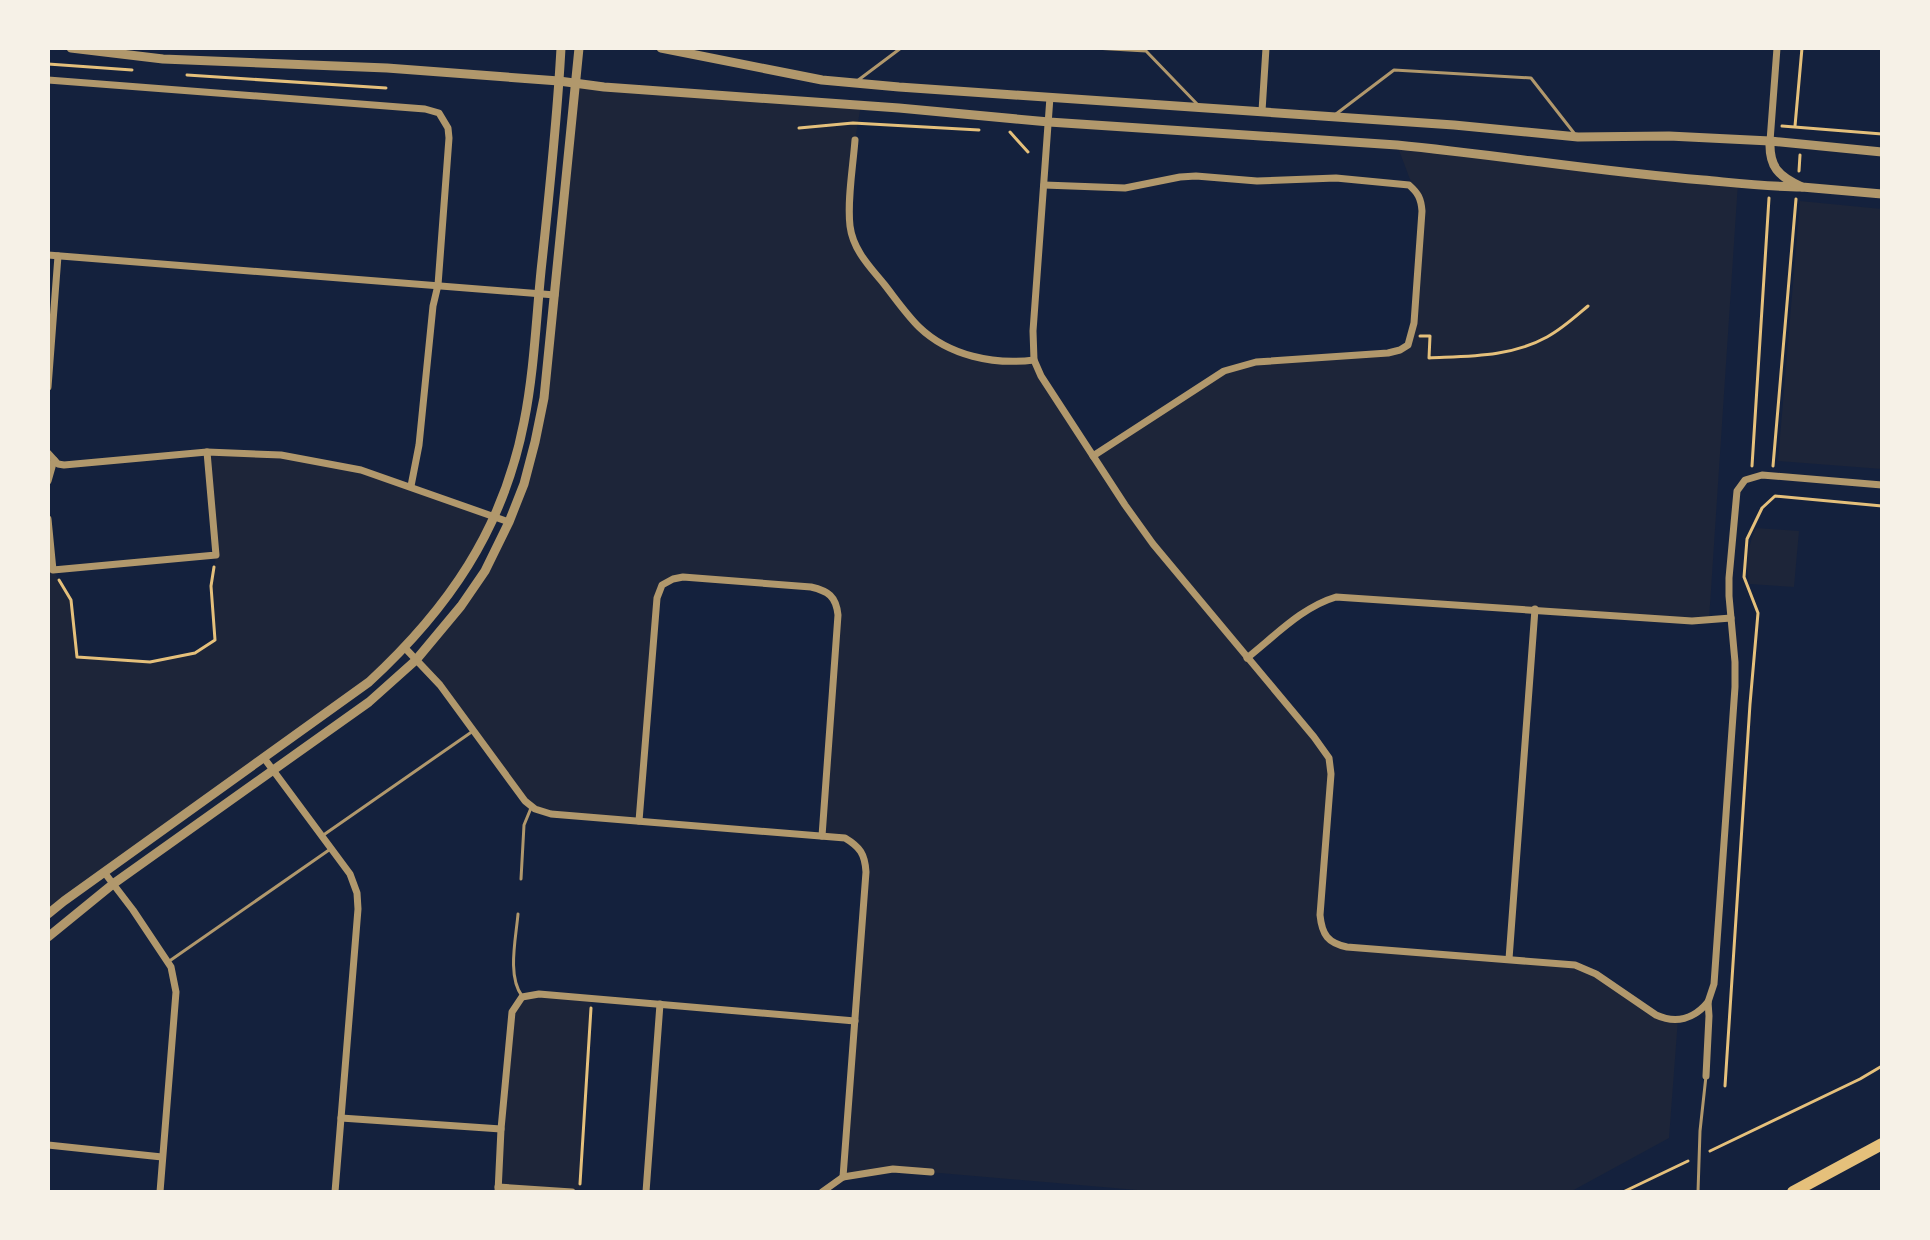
<svg xmlns="http://www.w3.org/2000/svg" width="1930" height="1240" font-family="Poppins,sans-serif">
<style>
.green{fill:#1d2539}
.lines{fill:none;stroke-linecap:round;stroke-linejoin:round}
.path{stroke:#e5c07b;stroke-width:3}
.service{stroke:#b1986c;stroke-width:3}
.minor{stroke:#b1986c;stroke-width:7}
.tertiary{stroke:#b1986c;stroke-width:9}
.motorway{stroke:#e5c07b;stroke-width:12}
</style>
<rect width="100%" height="100%" fill="#14213d"/>
<g class="green">
<path d="M575 83 861 105 855 140 850 209 854 241 919 326 947 347 997 362 1034 360 1093 456 1237 366 1388 353 1411 340 1422 211 1397 145 1738 183 1709 620 1327 599 1248 658 1329 758 1321 925 1337 945 1575 965 1656 1015 1678 1019 1669 1138 1570 1192H1160L893 1169 843 1177 865 857 845 838 822 836 837 604 822 590 683 577 662 585 639 821 535 809 416 660 461 606 509 522 535 442Z"/>
<path d="M1800 201 1882 209V469L1778 461Z"/>
<path d="M207 452 246 453 360 470 494 516 448 597 369 682 48 914V519L53 570 71 600 77 657 150 662 195 653 215 640 211 586 216 555Z"/>
<path d="M1756 528 1799 531 1794 587 1750 584C1744 566 1748 545 1756 528Z"/>
<path d="M522 997 592 999 580 1192 498 1187 512 1012Z"/>
</g>
<g class="lines">
<g class="path">
<path d="M48 64 132 70"/>
<path d="M187 75 386 88"/>
<path d="M1782 126 1882 134"/>
<path d="M1795 126 1802 48"/>
<path d="M799 128 853 123 979 130"/>
<path d="M1010 132 1028 152"/>
<path d="M1799 171 1800 155"/>
<path d="M1420 336H1430L1429 358C1469 356 1511 357 1547 337 1562 329 1575 317 1588 306"/>
<path d="M1752 466 1769 198"/>
<path d="M1773 466 1796 199"/>
<path d="M59 580 71 600 77 657 150 662 195 653 215 640 211 586 214 567"/>
<path d="M1725 1086 1750 704 1758 613 1744 577 1747 539 1762 508 1775 496 1882 506"/>
<path d="M1710 1151 1860 1079 1882 1066"/>
<path d="M580 1184 591 1008"/>
<path d="M1623 1192 1688 1161"/>
</g>
<g class="service">
<path d="M1094 48 1146 51 1199 106"/>
<path d="M857 81 901 48"/>
<path d="M1336 114 1394 70 1531 78 1574 133"/>
<path d="M322 836 473 731"/>
<path d="M521 879 524 825 531 808"/>
<path d="M518 914C516 938 507 976 522 996"/>
<path d="M168 962 329 850"/>
<path d="M1698 1192 1700 1131 1706 1076"/>
</g>
<g class="minor">
<path d="M48 80 425 109 439 113 448 128 449 138 438 285 433 306 419 445 411 486"/>
<path d="M1050 97 1033 331 1034 360 1041 376 1125 505 1153 544 1314 737 1329 758 1331 774 1320 915C1322 935 1328 943 1347 947L1575 965 1596 974 1656 1015C1676 1024 1694 1019 1708 1002"/>
<path d="M1262 111 1266 48"/>
<path d="M855 140C853 167 847 200 850 226 853 250 870 267 884 284 895 298 906 314 919 327 949 356 994 365 1034 360"/>
<path d="M1770 141 1777 48"/>
<path d="M1044 185 1125 188 1180 177 1196 176 1257 181 1336 178 1409 185C1418 193 1421 198 1422 211L1414 323 1408 345 1400 350 1388 353 1256 362 1224 371 1093 456"/>
<path d="M48 255 555 295"/>
<path d="M48 387 58 256"/>
<path d="M48 453 58 464 64 465 207 452 281 455 361 470 509 522"/>
<path d="M48 481 54 460"/>
<path d="M48 519 53 570 216 555 207 452"/>
<path d="M405 648 440 685 525 801 535 809 551 814 845 838C860 847 865 854 866 872L843 1177"/>
<path d="M1247 658C1275 636 1302 607 1336 597L1692 621 1731 618"/>
<path d="M264 758 350 874 357 893 358 909 335 1192"/>
<path d="M639 821 657 598 662 585 673 579 683 577 811 587C828 591 836 596 838 615L822 836"/>
<path d="M104 872 133 910 171 967 176 992 160 1192"/>
<path d="M1509 959 1535 609"/>
<path d="M1706 1076 1709 1016 1708 1002 1714 984 1735 687V662L1729 596V578L1737 491 1745 480 1762 475 1882 485"/>
<path d="M341 1118 501 1129"/>
<path d="M48 1145 162 1157"/>
<path d="M498 1187 572 1192"/>
<path d="M498 1192 501 1129 512 1012 522 997 539 994 855 1021"/>
<path d="M646 1192 660 1004"/>
<path d="M822 1192 843 1177 893 1169 931 1172"/>
</g>
<g class="tertiary">
<path d="M71 48 163 59 387 68 559 81 604 87 899 108 1049 122 1397 145C1499 155 1601 172 1703 180 1736 183 1769 187 1802 187"/>
<path d="M661 48 822 80 899 87 1454 125 1578 137 1669 136 1770 141 1882 152"/>
<path d="M1770 141C1769 167 1778 176 1802 187L1882 194"/>
<path d="M48 914 64 901 369 682C448 609 503 530 524 422 534 372 536 321 541 271 549 197 557 123 561 48"/>
<path d="M48 937 113 884 369 702 416 660 461 606 485 571 509 522 524 484 535 442 544 398 579 48"/>
</g>
<path class="motorway" d="M1793 1192 1882 1144"/>
</g>
<rect width="1930" height="1240" fill="none" stroke="#f6f1e7" stroke-width="100"/>
</svg>
